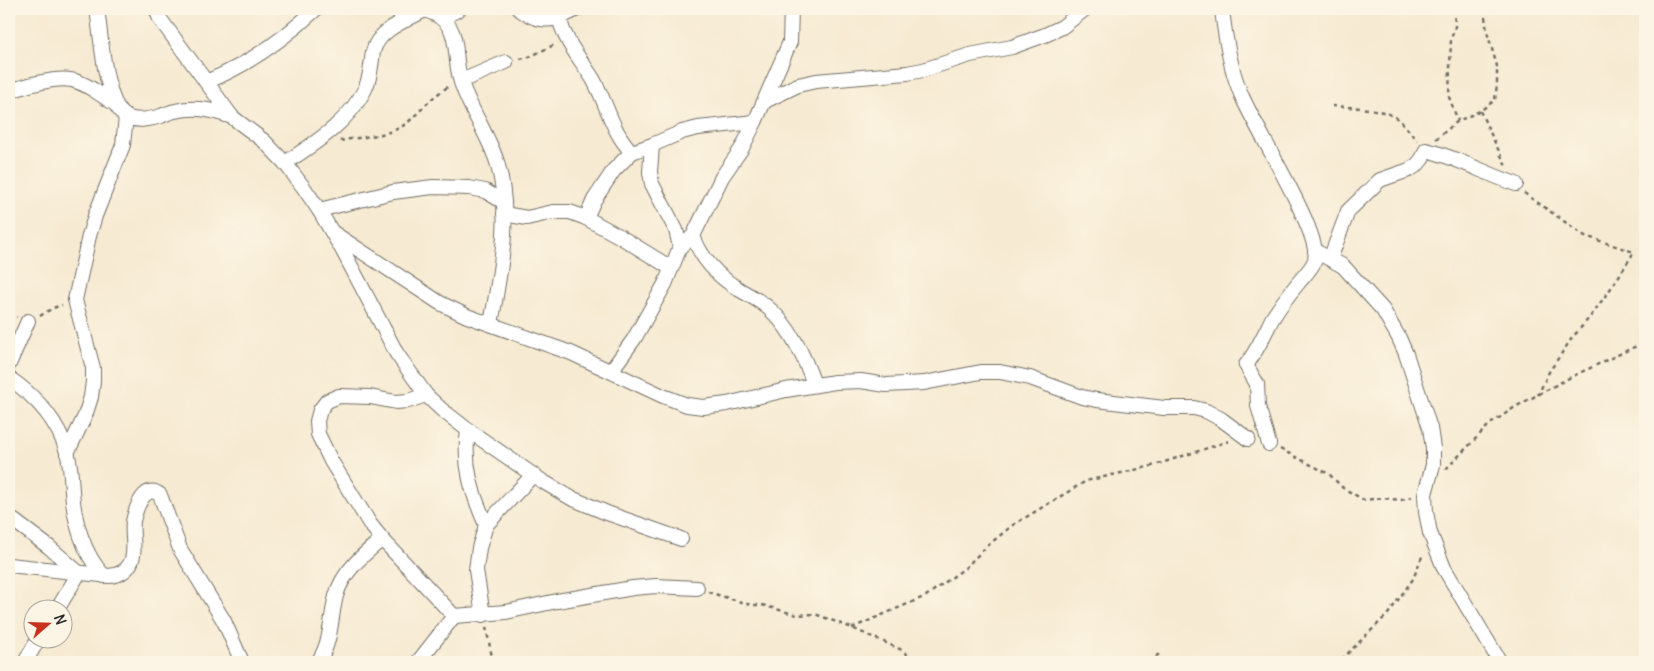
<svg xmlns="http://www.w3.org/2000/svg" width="1654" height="671" font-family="Delius,sans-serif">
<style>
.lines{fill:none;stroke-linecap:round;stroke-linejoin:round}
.minor-casing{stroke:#726e65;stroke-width:16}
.path{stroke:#726e65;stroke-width:2.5;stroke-dasharray:4 4;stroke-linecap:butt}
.minor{stroke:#fff;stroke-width:14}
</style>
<rect width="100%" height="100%" fill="#fcf5e5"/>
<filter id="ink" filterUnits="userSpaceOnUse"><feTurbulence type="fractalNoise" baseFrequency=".02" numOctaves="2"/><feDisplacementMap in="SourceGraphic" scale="10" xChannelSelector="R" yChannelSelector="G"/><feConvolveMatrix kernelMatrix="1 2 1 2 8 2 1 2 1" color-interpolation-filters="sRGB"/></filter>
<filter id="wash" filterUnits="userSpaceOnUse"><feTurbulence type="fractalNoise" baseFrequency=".0096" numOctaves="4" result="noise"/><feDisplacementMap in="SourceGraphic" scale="20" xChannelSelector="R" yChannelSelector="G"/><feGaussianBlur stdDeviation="1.12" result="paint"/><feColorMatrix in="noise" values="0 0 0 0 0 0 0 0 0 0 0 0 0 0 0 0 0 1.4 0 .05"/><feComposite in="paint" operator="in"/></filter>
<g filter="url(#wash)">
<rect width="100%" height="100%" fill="#f6ead2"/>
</g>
<g filter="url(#ink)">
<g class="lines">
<defs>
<g id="minor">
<path d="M97 9C101 33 104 105 127 117 136 122 152 119 161 116 166 114 170 112 175 111 197 106 212 110 232 117"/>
<path d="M156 9 160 19 232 117 264 141 285 163 304 188 319 210 343 251 397 354 426 395 442 410 468 430 542 481 571 498 607 513 681 539"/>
<path d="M396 9 406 20"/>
<path d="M519 9C532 18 543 22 559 18 566 44 580 58 593 79 607 103 612 133 632 152"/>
<path d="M1222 9C1225 37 1230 68 1241 94 1254 127 1322 233 1315 260 1312 268 1304 276 1299 282 1289 294 1280 306 1272 319 1264 335 1257 351 1246 365L1257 384 1258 406 1269 444"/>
<path d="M442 18 459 9"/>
<path d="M559 18 577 9"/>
<path d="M461 81 506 62"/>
<path d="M206 82C248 65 283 40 316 9"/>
<path d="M9 92C22 86 56 77 71 80 87 83 102 96 115 104"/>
<path d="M765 101 798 85 816 81 907 73 923 70 970 55 1012 47 1045 35 1062 27 1085 9"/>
<path d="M652 145 650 172 652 184 676 230 680 247"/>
<path d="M285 163C315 143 348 123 365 89 371 77 371 64 373 52 378 29 407 20 425 10 465 23 451 51 461 82 470 110 488 134 497 162 513 215 500 272 491 324"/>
<path d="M319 210 393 192 433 187 469 188 485 191 504 202"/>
<path d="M504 214 527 218 553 212H570L586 218 619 236 671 268"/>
<path d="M586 218 594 200 614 170 632 152 652 145 682 132 698 128 755 122"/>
<path d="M332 232 440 303 467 316 571 353 663 396 687 405 703 407 727 404 786 390 835 382 861 381 886 385 924 383 981 372H1000L1030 378 1082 397 1097 400 1164 408H1194L1206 411 1221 419 1248 439"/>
<path d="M693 236C702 260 718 277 740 290 749 295 758 300 766 306 790 325 804 356 814 384"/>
<path d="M1315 251 1343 266 1383 310 1399 338 1406 354 1430 428 1433 448V465L1425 494 1426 512 1430 533 1444 568 1500 662"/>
<path d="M1330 259 1348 211 1380 180 1409 170 1417 165 1422 159 1426 150C1456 157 1486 174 1516 184"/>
<path d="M9 364 28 321"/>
<path d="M611 371 634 339 665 284 680 247 693 236 722 177 742 148 755 122 790 42 791 9"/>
<path d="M9 378C35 396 58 421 67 452 71 465 71 478 72 491 74 520 83 554 104 576"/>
<path d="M426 395 408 401 396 402 370 397 339 396 327 401 320 410 317 421 318 434 331 461 370 524 382 539 454 616 506 612 557 601 633 588 656 586 697 588"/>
<path d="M468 430C463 466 472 493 486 525"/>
<path d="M67 453 85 416 91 397 93 381V368L75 300 89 236 95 216 123 145 126 117"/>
<path d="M9 517 49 547 79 573 58 608"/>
<path d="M9 565 110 576C118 575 126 571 130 564 137 552 131 535 133 521 136 508 145 482 160 495L180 549 224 621 242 662"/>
<path d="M483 615 476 570 479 548 486 525 533 475"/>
<path d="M25 662 39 638"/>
<path d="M318 662C332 642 330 619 336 596 342 572 364 554 382 539"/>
<path d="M418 662 454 616"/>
</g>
</defs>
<use href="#minor" class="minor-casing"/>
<g class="path">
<path d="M1454 9 1455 27 1451 39 1449 97 1458 121"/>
<path d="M520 59 529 57 556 44"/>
<path d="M1332 106C1350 107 1380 108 1395 117 1404 123 1410 133 1417 140"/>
<path d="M1480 111 1506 166"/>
<path d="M1436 139 1458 121 1480 111 1495 100 1497 84V66L1487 32 1484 9"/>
<path d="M340 141C362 136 389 137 407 123 421 111 432 96 448 87"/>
<path d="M1524 193 1585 236 1634 252 1614 284 1590 317 1572 338 1549 372 1538 395"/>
<path d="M9 314 17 317"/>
<path d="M40 316 53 308 62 305"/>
<path d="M1280 449 1329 474 1343 488 1364 500 1382 498 1401 500 1412 497"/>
<path d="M1446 469 1489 425 1515 407 1569 378 1645 342"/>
<path d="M708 592 751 605H762L797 615 815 614 852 628 902 650 916 662"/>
<path d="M486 627 493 662"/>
<path d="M852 628 926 596 965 568 987 546 1013 525 1086 481 1152 466 1229 441"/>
<path d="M1150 662 1160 653"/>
<path d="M1334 662 1342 659 1388 614 1413 579 1423 554"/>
</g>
<use href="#minor" class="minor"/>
</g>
</g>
<rect width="1654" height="671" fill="none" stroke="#fcf5e5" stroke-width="30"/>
<g transform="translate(48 624) rotate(70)"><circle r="24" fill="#fcf5e5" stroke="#a8a49b"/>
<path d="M0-4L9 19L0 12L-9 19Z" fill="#c8321e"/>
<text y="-8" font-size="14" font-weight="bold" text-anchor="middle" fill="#2b2b2b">N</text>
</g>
</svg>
